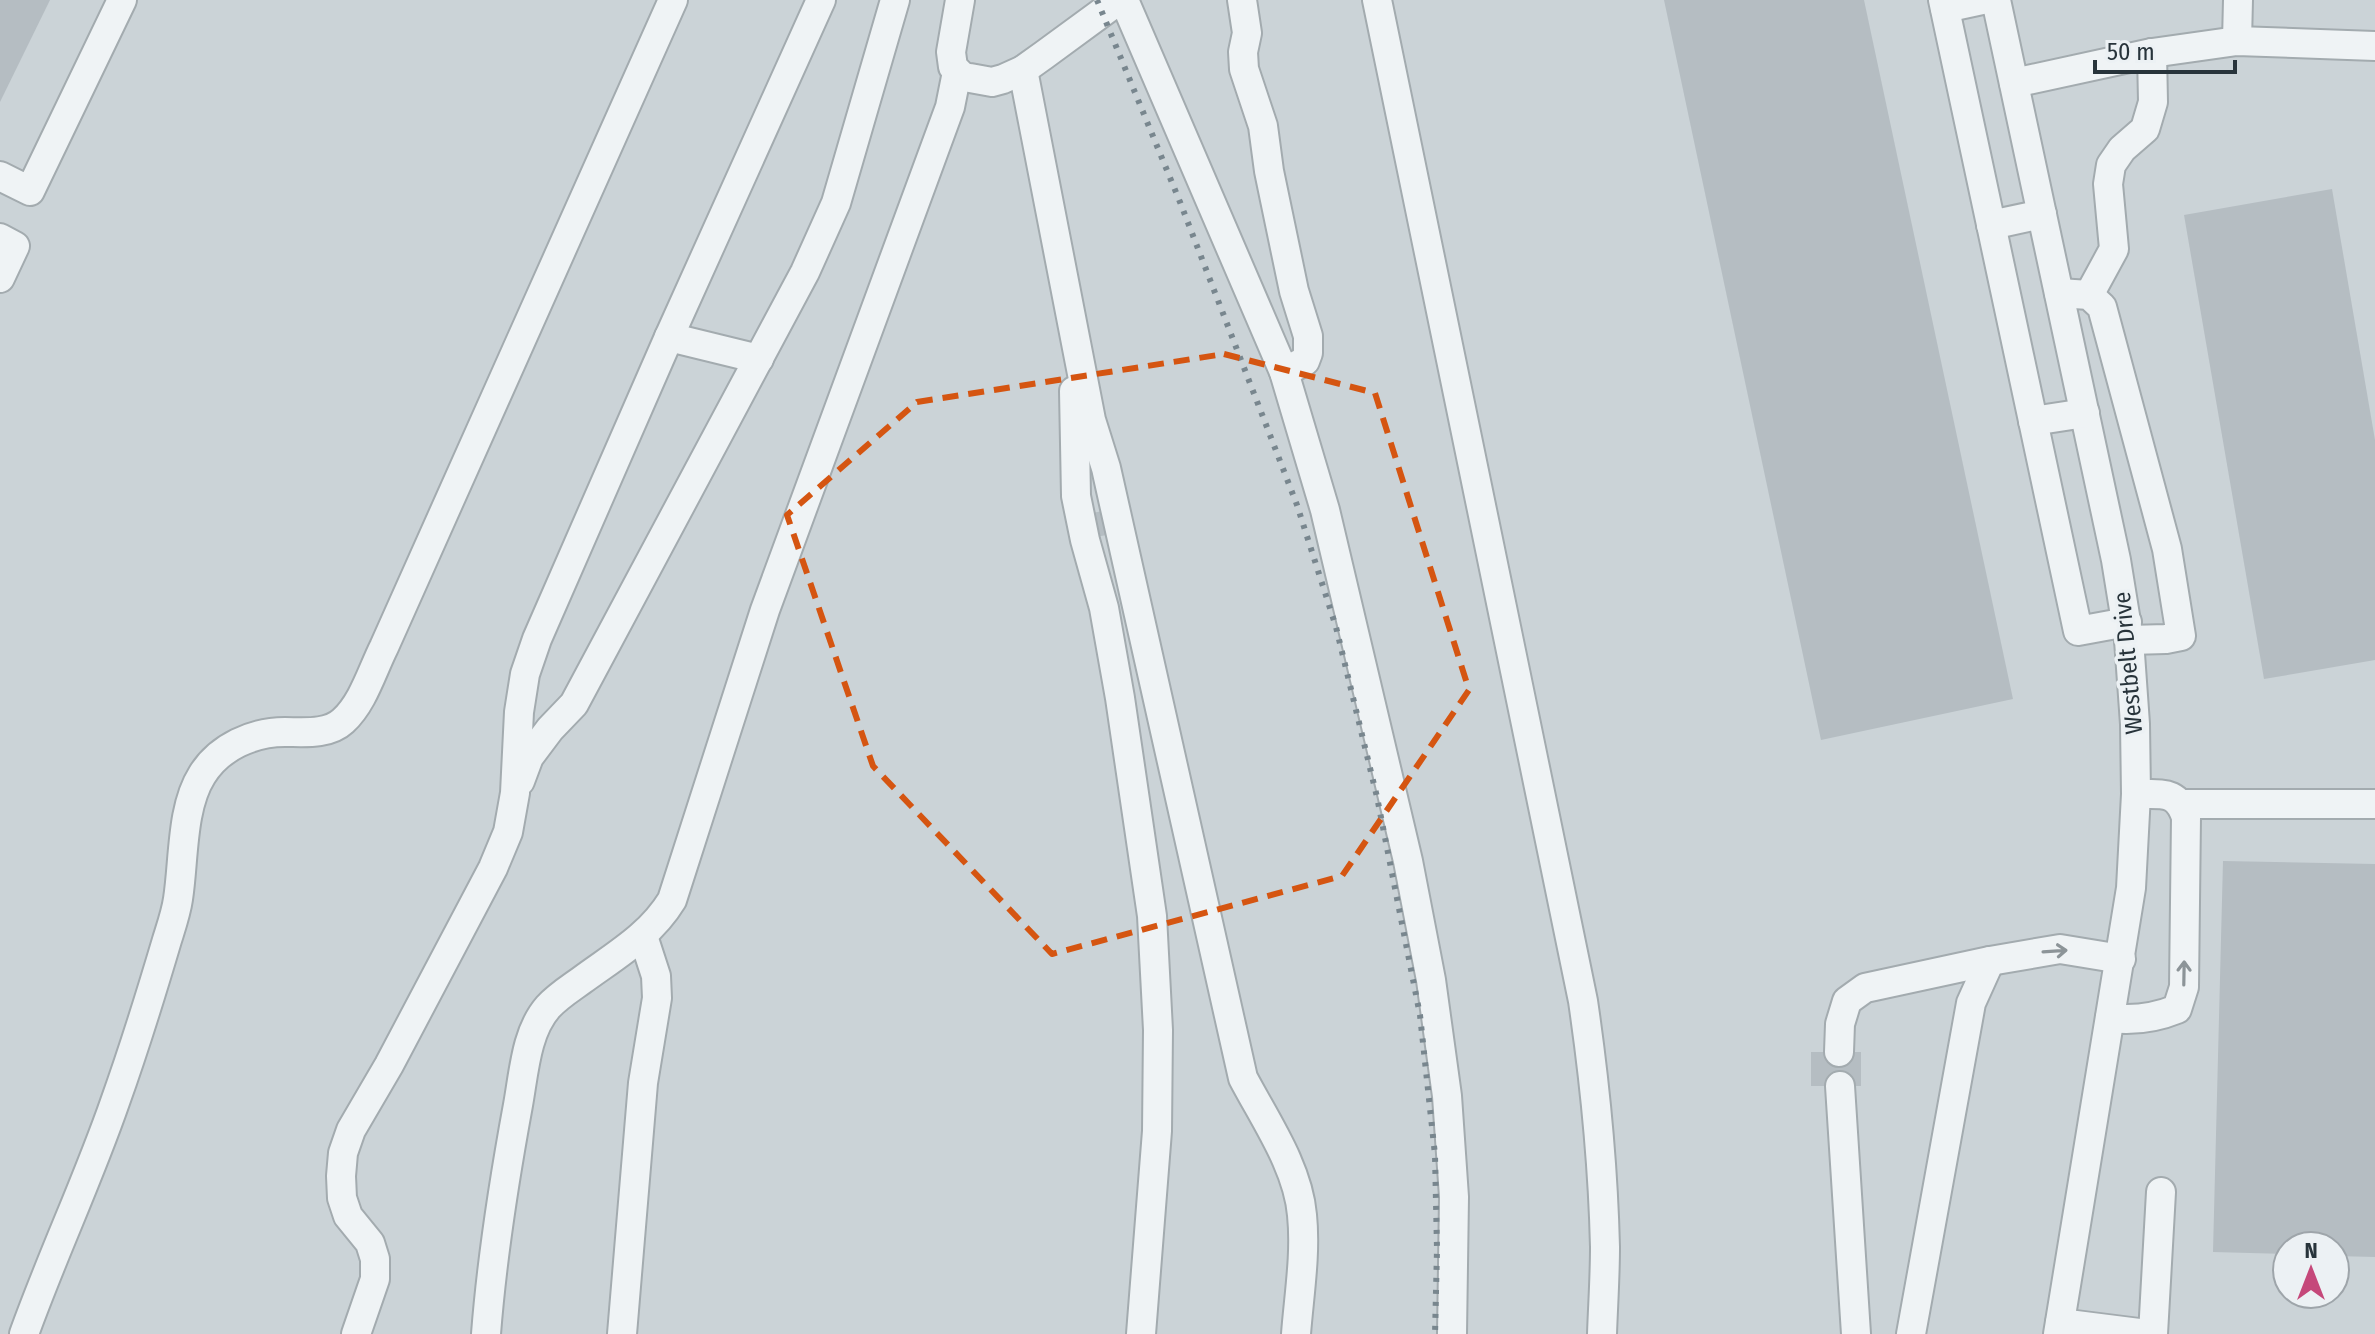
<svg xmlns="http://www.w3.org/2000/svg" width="2375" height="1334" font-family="'Fira Sans Condensed',sans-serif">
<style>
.built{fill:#cbd3d7;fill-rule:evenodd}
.building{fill:#b5bdc2}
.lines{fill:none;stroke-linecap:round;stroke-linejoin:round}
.minor-casing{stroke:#a3abaf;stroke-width:32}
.minor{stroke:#eff3f5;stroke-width:28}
.rail{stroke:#78868e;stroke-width:6;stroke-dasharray:4 8;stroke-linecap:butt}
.oneway{stroke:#8c9498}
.marked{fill:none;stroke:#d55511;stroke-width:6;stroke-dasharray:16 10;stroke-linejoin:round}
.labels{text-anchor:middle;stroke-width:7;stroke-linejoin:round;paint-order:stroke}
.street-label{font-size:24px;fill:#28343b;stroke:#ecf1f4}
</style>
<rect width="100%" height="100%" fill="#dde3e6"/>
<path class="built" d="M0 0H2375V1334H0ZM2287 1246H2335V1294H2287Z"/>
<g class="building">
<path d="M0 0H50L0 102Z"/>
<path d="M1664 0H1864L2013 699 1821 740Z"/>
<path d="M2332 189 2375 440V660L2264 679 2184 215Z"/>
<path d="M1109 510 1113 534 1095 537 1092 513Z"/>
<path d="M2223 861 2375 864V1257L2335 1256V1246H2287V1254L2213 1252Z"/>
<rect x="1811" y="1052" width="50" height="34"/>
</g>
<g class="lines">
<defs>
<g id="minor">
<path d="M960 0 951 52 953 67 963 77 970 78 992 82 1003 79 1023 70 1044 55 1119 0"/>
<path d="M1124 0 1284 372 1325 510 1408 861 1431 980 1447 1096 1454 1197 1452 1334"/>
<path d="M1242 0 1247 33 1243 52 1244 69 1263 126 1269 171 1294 291 1308 336V353L1305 361 1284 372"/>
<path d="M1377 0 1583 1001C1595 1083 1603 1164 1605 1247 1605 1276 1603 1305 1602 1334"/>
<path d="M1943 0 2078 631 2127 622"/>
<path d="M1996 0 2116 560 2129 640 2135 724 2136 794 2131 888 2058 1334"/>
<path d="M1945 8 1982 0"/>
<path d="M2237 41 2238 0"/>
<path d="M1023 70 1091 420 1106 468 1243 1078C1265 1120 1298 1167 1302 1215 1306 1254 1299 1295 1296 1334"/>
<path d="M2014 83 2152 53 2237 41 2375 46"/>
<path d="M0 176 30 191 122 0"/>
<path d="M1991 225 2042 214"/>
<path d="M0 238 15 246 0 278"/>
<path d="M2059 293 2089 295 2102 307 2167 549 2181 636 2166 639 2129 640"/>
<path d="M2089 295 2114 249 2108 184 2111 165 2122 149 2145 129 2153 102 2152 53"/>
<path d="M669 337 759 359"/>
<path d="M1074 391 1076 496 1085 540 1104 608 1120 698 1152 916 1158 1030 1157 1131 1141 1334"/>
<path d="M2033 421 2085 413"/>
<path d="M520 781 529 757 550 729 574 704 805 272 836 203 895 0"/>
<path d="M2181 804H2375"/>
<path d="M2110 1018C2134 1021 2155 1018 2177 1009L2184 987 2186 817C2176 789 2162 795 2136 794"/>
<path d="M1839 1052 1840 1024 1847 1001 1865 988 1990 961 2060 949 2121 959"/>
<path d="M1840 1086 1856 1334"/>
<path d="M2060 1323 2147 1334"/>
<path d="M24 1334C52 1256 88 1180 115 1102 134 1049 151 994 167 940 171 927 176 913 178 899 184 861 181 808 202 775 219 747 253 732 285 732 303 732 328 735 343 721 363 703 372 671 384 647L673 0"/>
<path d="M356 1334 375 1279V1259L370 1243 348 1216 342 1198 341 1176 343 1153 351 1130 389 1065 493 868 508 832 515 793 519 712 525 674 537 639 669 337 821 0"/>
<path d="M486 1334C492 1256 504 1181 518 1105 524 1072 526 1032 548 1007 558 996 571 988 582 980 616 955 650 936 672 900L765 610 950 107 957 72"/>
<path d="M622 1334 643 1083 657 998 656 976 643 936"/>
<path d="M1911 1334 1971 1003 1990 961"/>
<path d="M2153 1334 2161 1192"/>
</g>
</defs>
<use href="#minor" class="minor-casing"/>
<use href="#minor" class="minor"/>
<path class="rail" d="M1097 0 1180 202 1297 505 1336 627 1377 797 1420 1015 1435 1155 1437 1249 1435 1334"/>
</g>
<defs><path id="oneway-shaft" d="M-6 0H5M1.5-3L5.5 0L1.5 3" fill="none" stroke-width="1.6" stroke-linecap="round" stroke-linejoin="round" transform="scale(2)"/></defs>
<g class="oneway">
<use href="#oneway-shaft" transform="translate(2055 951) rotate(-4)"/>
<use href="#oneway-shaft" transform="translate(2184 973) rotate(-89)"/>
</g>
<path class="marked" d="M1224 354 1375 393 1469 690 1342 876 1052 954 873 766 787 515 917 402Z"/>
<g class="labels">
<g class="street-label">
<text transform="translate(2128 663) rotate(-95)" y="8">Westbelt Drive</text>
</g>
</g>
<g transform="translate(2311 1270)"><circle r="38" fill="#ecf1f4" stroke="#9ea5aa" stroke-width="2"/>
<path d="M0-6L14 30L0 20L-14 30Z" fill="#c5487a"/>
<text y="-12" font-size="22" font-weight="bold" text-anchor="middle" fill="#28343b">N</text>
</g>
<path d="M2095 60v12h140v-12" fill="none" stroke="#28343b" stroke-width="4"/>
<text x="2107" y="60" font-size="24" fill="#28343b" stroke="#ecf1f4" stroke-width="6" paint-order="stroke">50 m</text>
</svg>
